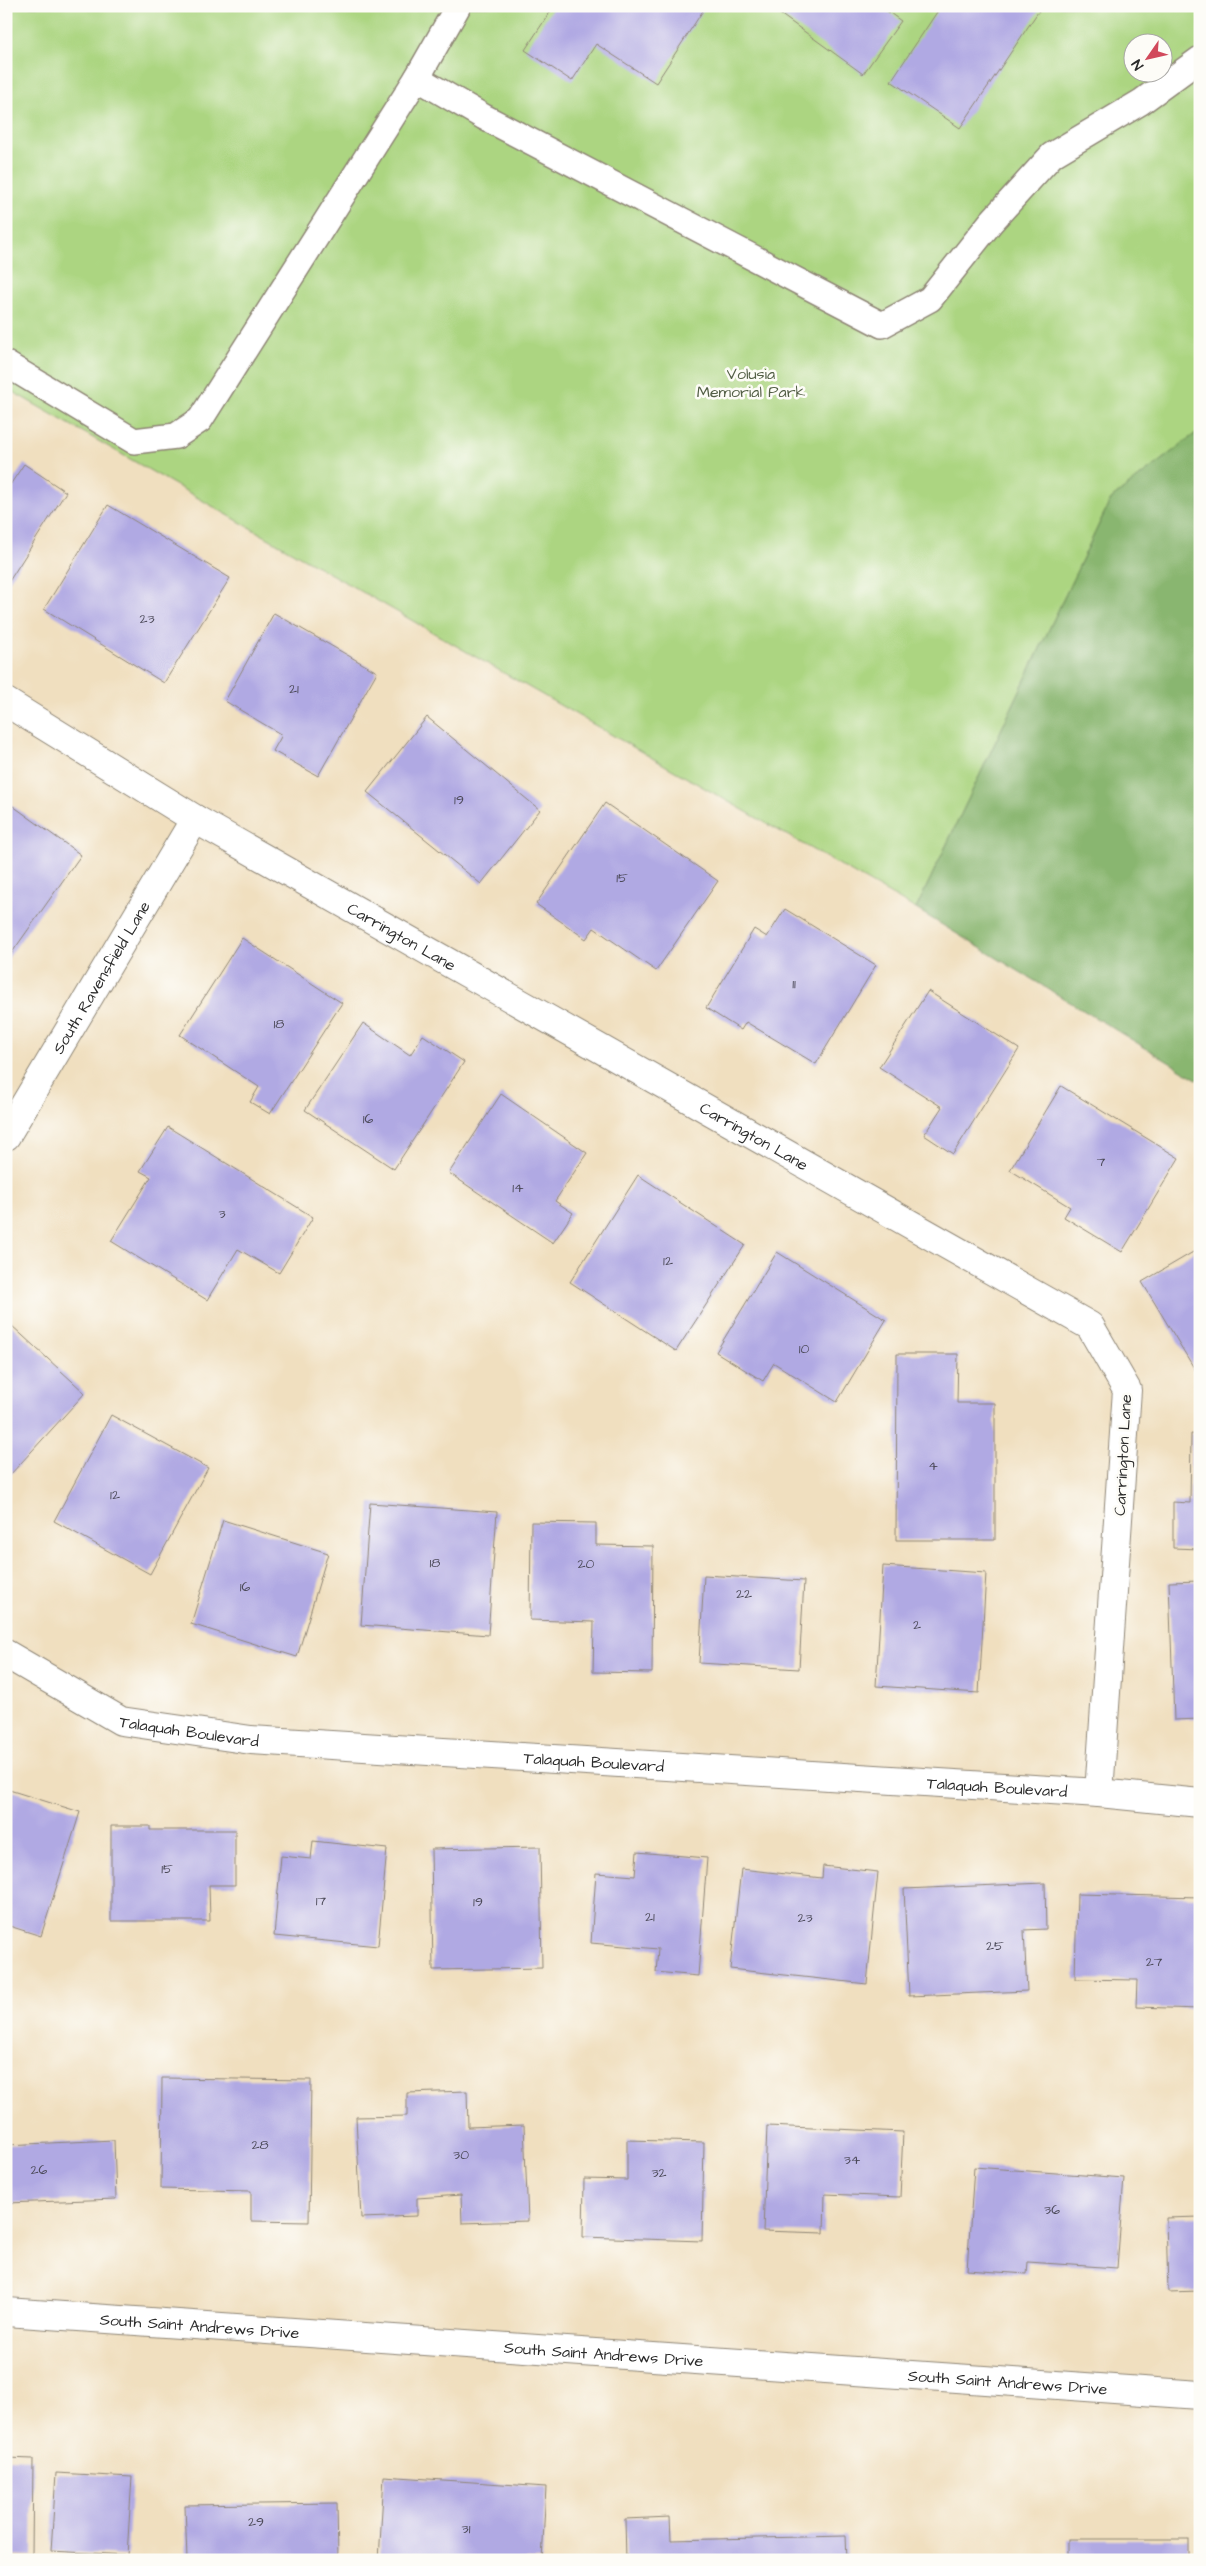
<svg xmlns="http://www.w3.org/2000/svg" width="1206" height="2566" font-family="'Architects Daughter',sans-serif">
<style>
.green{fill:#acd581;stroke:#6c8056;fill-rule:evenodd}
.forest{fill:#89b66f;stroke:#5a704d}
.building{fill:#b0a9e3}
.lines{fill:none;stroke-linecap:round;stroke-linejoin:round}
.service-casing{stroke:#8e8575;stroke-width:28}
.minor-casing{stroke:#8e8575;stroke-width:30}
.service{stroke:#fff;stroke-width:25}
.minor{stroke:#fff;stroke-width:28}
.labels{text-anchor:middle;stroke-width:5;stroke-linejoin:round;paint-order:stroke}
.number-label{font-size:14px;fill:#4c4a59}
.park-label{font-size:16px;fill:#525e45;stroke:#fdfcf7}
.street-label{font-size:16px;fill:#2b2b2b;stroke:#fdfcf7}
</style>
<rect width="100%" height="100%" fill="#fdfcf7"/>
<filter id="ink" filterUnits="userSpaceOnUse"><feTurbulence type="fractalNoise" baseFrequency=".02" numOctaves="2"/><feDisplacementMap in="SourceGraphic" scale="10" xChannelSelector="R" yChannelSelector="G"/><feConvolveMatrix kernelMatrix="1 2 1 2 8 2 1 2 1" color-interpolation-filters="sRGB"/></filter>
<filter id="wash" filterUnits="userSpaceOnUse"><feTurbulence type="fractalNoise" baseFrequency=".0096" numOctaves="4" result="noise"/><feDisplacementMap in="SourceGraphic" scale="20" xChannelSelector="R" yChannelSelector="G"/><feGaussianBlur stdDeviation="1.12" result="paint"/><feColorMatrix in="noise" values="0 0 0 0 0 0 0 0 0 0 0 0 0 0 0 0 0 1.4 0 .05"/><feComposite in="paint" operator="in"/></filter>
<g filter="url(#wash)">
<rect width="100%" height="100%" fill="#f0dfbf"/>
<path class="green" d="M6 6H1200V430L1111 499 916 909 6 388ZM1134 42H1164V72H1134Z"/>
<path class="forest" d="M1200 430V1081L916 909 1111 499Z"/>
<g id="blocks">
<g class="building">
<path d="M554 6H706L656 83 596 44 572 81 525 50Z"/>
<path d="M769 6H880L901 21 863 74Z"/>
<path d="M941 6H1042L960 128 891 81Z"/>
<path d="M24 464 66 492 6 586V491Z"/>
<path d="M108 505 230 578 164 683 44 609Z"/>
<path d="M274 613 377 672 318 776 273 751 282 735 225 701Z"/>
<path d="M427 717 540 810 481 884 367 792Z"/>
<path d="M6 801 81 855 6 961Z"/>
<path d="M605 803 718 881 656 971 594 928 586 939 536 904Z"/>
<path d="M785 909 876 965 816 1064 746 1022 741 1030 706 1008 754 929 767 937Z"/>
<path d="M242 938 342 1003 270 1114 250 1102 259 1087 180 1035Z"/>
<path d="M928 991 1019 1049 953 1154 924 1135 942 1107 879 1067Z"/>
<path d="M363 1023 410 1055 423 1035 464 1062 394 1169 305 1110Z"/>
<path d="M1061 1086 1179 1158 1122 1252 1064 1217 1070 1207 1010 1170Z"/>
<path d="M501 1094 587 1153 555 1201 573 1213 553 1243 449 1173Z"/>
<path d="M168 1127 313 1217 279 1273 238 1249 207 1300 111 1241 151 1177 140 1171Z"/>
<path d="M638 1175 745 1245 676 1351 570 1282Z"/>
<path d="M1200 1248V1378L1142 1282Z"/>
<path d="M777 1252 886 1320 837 1402 774 1363 763 1381 716 1352Z"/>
<path d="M10 1324 85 1393 10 1475 6 1472V1328Z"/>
<path d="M897 1354H958L957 1403H995V1540H896Z"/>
<path d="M111 1415 208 1468 150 1574 54 1521Z"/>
<path d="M1191 1434 1200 1435V1549L1173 1548V1502L1190 1503Z"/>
<path d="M370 1503 497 1512 488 1635 361 1625Z"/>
<path d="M223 1520 328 1553 297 1657 191 1624Z"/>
<path d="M531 1522 596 1523V1545L653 1546 652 1673 593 1672 594 1622 530 1620Z"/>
<path d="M883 1566 986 1573 979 1693 876 1686Z"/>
<path d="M704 1575 804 1581 799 1669 699 1663Z"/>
<path d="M1200 1581V1719L1174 1720 1169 1582Z"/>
<path d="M6 1789 80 1812 41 1936 6 1925Z"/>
<path d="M111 1826H150V1830H235V1885H209L210 1921H111Z"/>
<path d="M313 1841 387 1849 378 1946 274 1936 281 1856 311 1859Z"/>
<path d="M540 1847 542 1968 433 1970 431 1849Z"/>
<path d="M637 1852 707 1858 698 1976 656 1972 658 1949 591 1943 596 1873 635 1876Z"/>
<path d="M823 1866 878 1872 867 1984 730 1969 741 1869 822 1878Z"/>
<path d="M1045 1883 1046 1929 1024 1930 1027 1991 909 1996 904 1889Z"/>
<path d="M1077 1894 1200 1897V2009L1136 2007 1137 1980 1075 1979Z"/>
<path d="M162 2078 311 2080 309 2222 251 2221V2191L161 2189Z"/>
<path d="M467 2091 468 2127 524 2125 528 2221 462 2223 461 2195 417 2198V2216L361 2218 356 2117 407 2116V2093Z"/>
<path d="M767 2126 903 2132 900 2197 825 2194 824 2233 763 2231Z"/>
<path d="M114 2140 116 2199 6 2203V2145Z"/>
<path d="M627 2140 704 2142 702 2241 583 2237 584 2179 627 2180Z"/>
<path d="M974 2167 1124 2178 1117 2268 1028 2262 1027 2274 967 2270Z"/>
<path d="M1200 2217V2291L1168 2292 1166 2218Z"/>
<path d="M6 2458 33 2459 32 2556 6 2555Z"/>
<path d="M56 2473 132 2477 127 2555 51 2551Z"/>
<path d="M384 2476 546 2487 542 2560H379Z"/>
<path d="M337 2503 338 2560H187L185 2505Z"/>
<path d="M670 2517 671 2540 846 2536 847 2560H626L625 2519Z"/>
<rect x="1068" y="2539" width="121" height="21"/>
</g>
</g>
</g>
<g filter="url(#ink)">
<use href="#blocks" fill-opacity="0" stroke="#8e8575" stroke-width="1"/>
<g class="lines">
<defs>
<g id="service">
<path d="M458 6 417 78 484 117 882 325 930 299 991 222 1052 155 1141 102 1200 59"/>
<path d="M6 364 134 441 176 436 200 420 417 78"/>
</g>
<g id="minor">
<path id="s1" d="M6 702 195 819 1090 1326 1127 1390 1099 1793"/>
<path id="s2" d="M6 1136 195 819"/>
<path id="s3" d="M6 1654 121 1721 251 1740 1099 1793 1200 1803"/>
<path id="s4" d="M6 2312 1200 2395"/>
</g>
</defs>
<use href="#service" class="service-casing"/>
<use href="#minor" class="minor-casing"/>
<use href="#service" class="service"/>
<use href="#minor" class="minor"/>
</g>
</g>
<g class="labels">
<g class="number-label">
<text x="147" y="623">23</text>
<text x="294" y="693">21</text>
<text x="459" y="804">19</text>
<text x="622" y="882">15</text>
<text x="794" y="988">11</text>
<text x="279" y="1028">18</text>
<text x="368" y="1123">16</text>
<text x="1101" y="1166">7</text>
<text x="518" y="1192">14</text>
<text x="222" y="1218">3</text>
<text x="668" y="1265">12</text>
<text x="804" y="1353">10</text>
<text x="933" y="1470">4</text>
<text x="115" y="1499">12</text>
<text x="435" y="1567">18</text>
<text x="586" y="1568">20</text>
<text x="245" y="1591">16</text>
<text x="744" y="1598">22</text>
<text x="917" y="1629">2</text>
<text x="167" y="1873">15</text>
<text x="321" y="1905">17</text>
<text x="478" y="1906">19</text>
<text x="650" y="1921">21</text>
<text x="805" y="1922">23</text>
<text x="995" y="1950">25</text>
<text x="1154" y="1966">27</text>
<text x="260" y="2149">28</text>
<text x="461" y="2159">30</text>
<text x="852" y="2164">34</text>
<text x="39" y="2174">26</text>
<text x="659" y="2177">32</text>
<text x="1052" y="2214">36</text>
<text x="256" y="2526">29</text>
<text x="466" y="2533">31</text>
</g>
<g class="park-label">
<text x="751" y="379">Volusia<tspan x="751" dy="18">Memorial Park</tspan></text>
</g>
<g class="street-label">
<text dy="6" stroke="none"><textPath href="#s1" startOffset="460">Carrington Lane</textPath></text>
<text dy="6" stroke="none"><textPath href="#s2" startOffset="185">South Ravensfield Lane</textPath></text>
<text dy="6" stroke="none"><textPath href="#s1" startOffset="865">Carrington Lane</textPath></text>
<text transform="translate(1122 1455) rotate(-87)" y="6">Carrington Lane</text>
<text dy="6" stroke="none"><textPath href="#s3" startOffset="202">Talaquah Boulevard</textPath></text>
<text dy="6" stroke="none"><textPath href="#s3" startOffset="608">Talaquah Boulevard</textPath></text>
<text dy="6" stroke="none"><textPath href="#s3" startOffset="1012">Talaquah Boulevard</textPath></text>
<text dy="6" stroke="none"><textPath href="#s4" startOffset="194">South Saint Andrews Drive</textPath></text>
<text dy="6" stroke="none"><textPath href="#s4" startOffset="599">South Saint Andrews Drive</textPath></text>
<text dy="6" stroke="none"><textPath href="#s4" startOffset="1004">South Saint Andrews Drive</textPath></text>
</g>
</g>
<rect width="1206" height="2566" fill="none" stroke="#fdfcf7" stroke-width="25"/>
<g transform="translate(1148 58) rotate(236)"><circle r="24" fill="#fdfcf7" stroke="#a9a8a5"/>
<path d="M0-4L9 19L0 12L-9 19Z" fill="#d1495b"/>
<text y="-8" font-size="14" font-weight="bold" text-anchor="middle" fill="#2b2b2b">N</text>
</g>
</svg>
